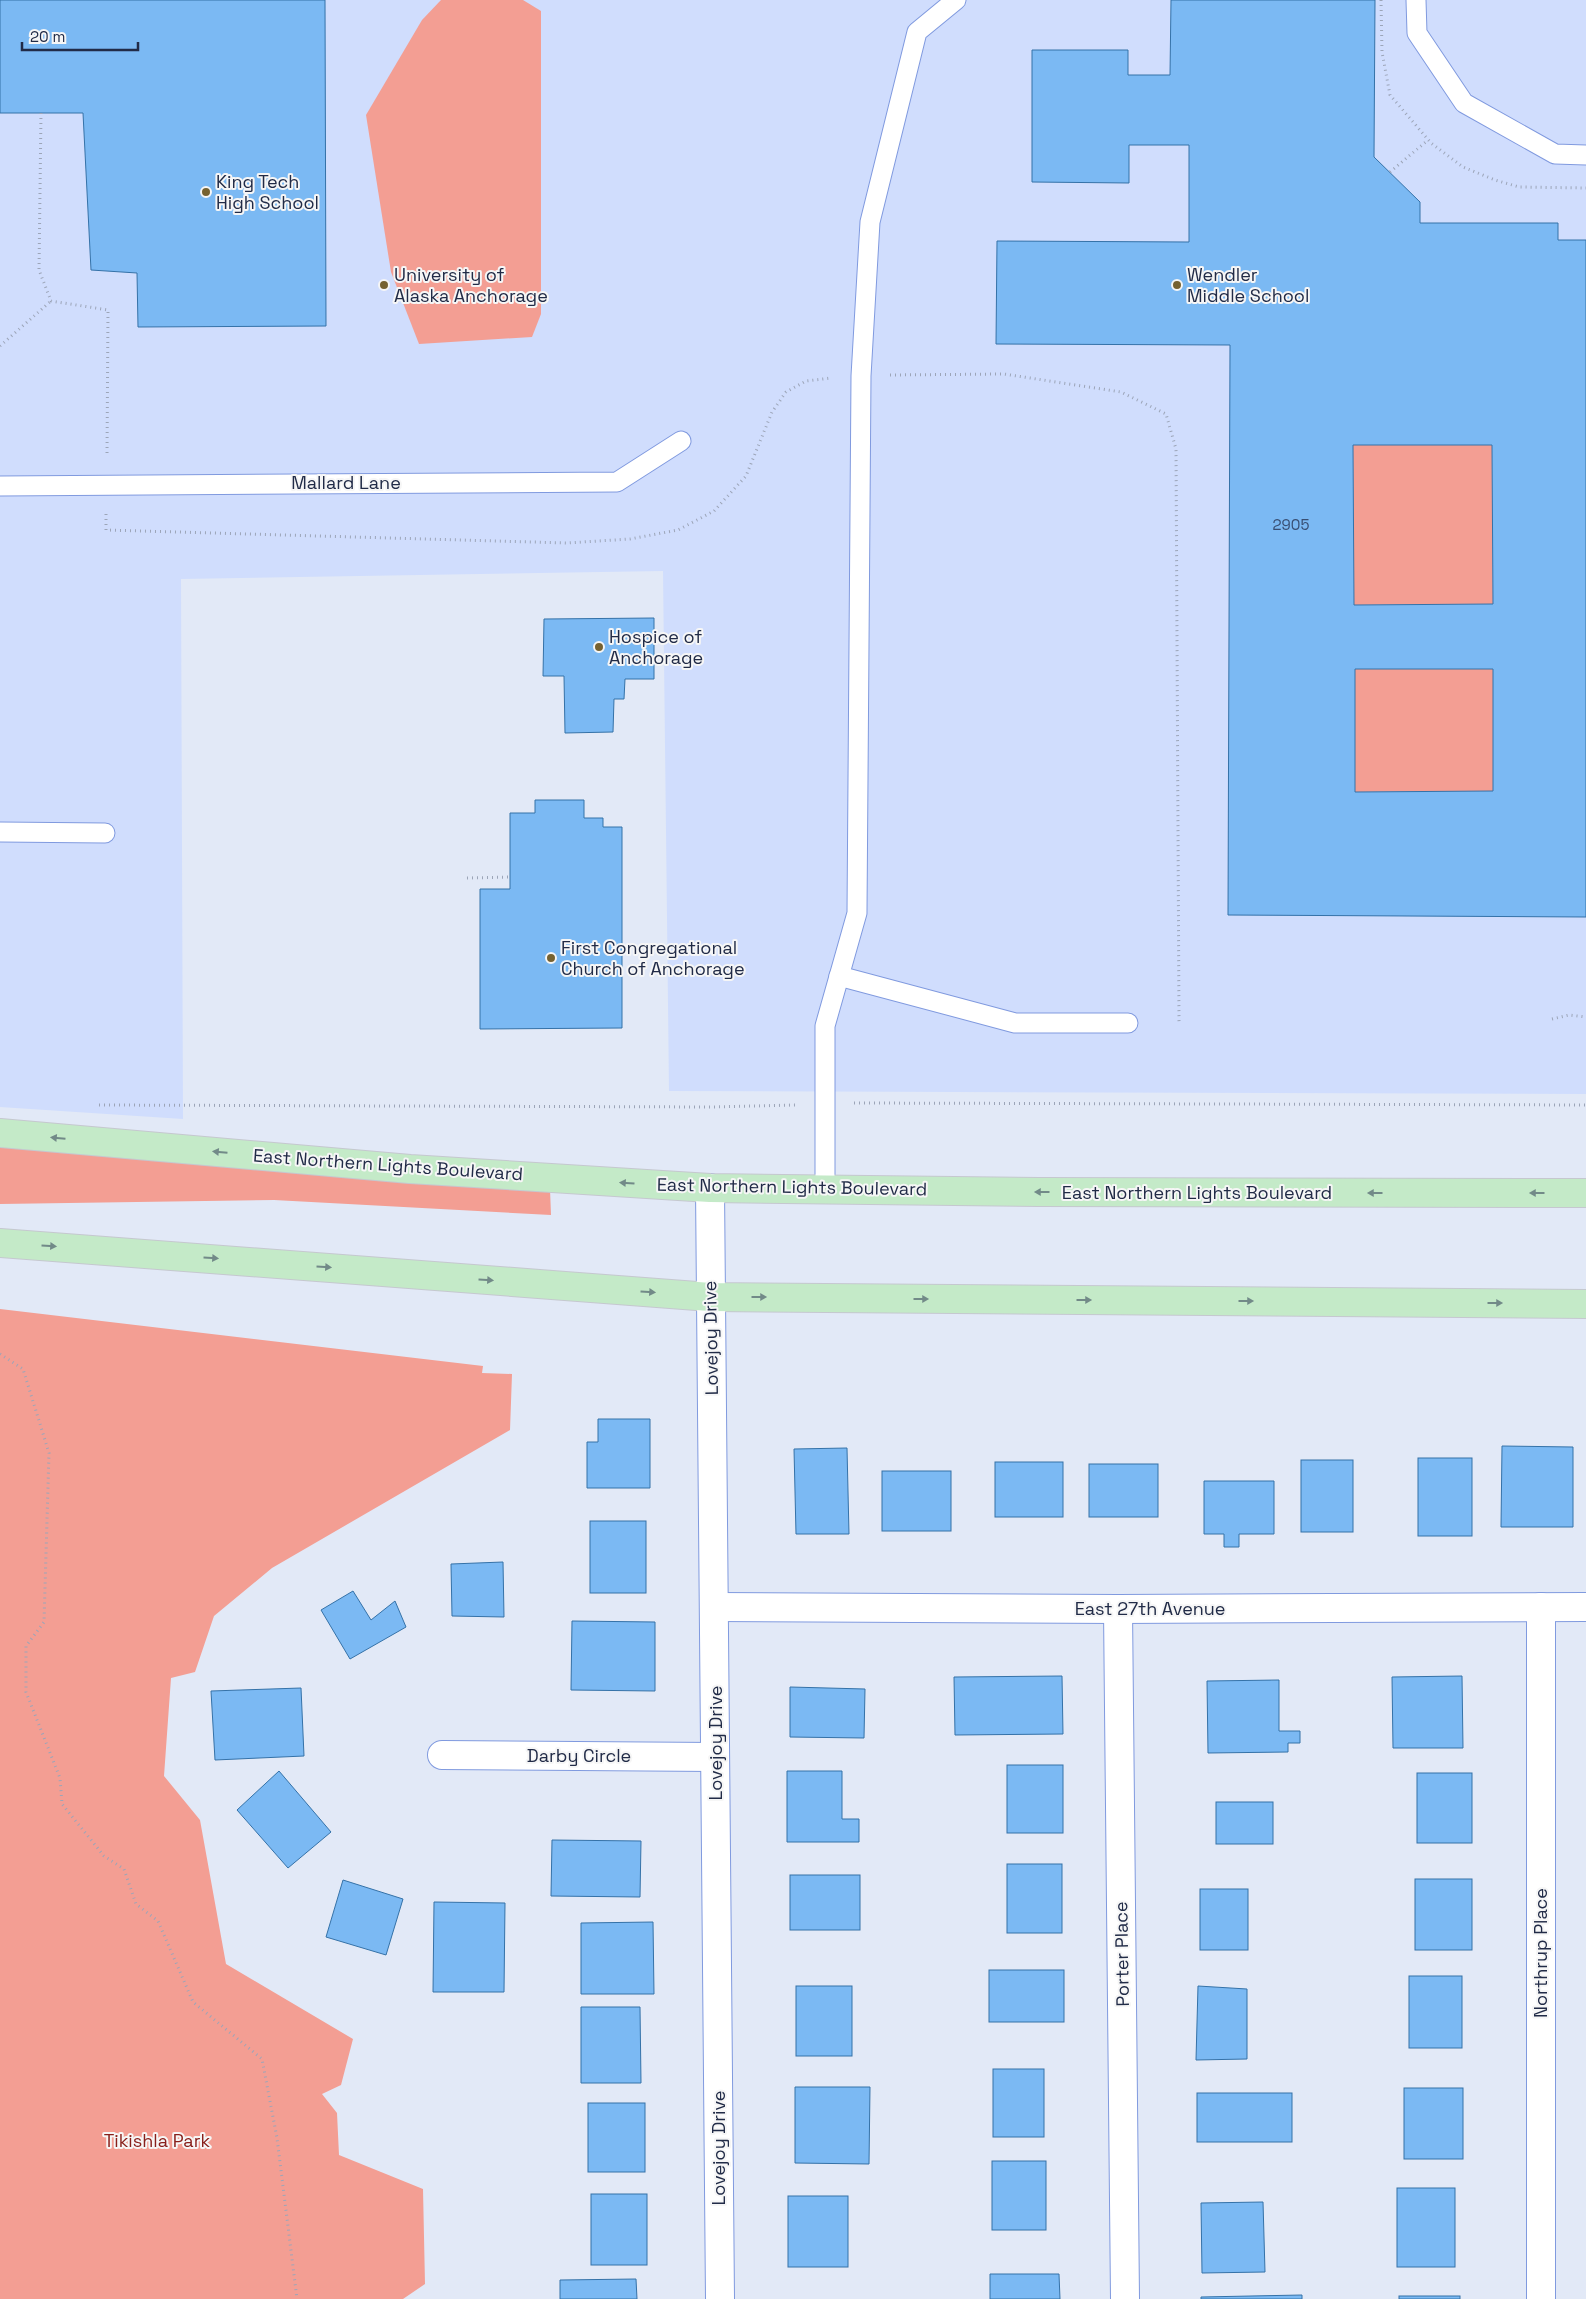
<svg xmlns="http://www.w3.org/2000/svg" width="1586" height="2299" font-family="'Space Grotesk',sans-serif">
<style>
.built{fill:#d0ddfd}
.green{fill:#f39e93}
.building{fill:#7bb9f3;stroke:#3572a8;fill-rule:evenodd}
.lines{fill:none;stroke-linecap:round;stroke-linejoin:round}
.lane-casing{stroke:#809adf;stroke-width:21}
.street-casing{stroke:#809adf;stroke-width:30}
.primary-casing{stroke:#c5c8cf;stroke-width:30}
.path{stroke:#9ca5b8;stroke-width:3;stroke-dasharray:1 4;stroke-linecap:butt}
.lane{stroke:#fff;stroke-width:19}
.street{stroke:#fff;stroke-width:28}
.primary{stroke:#c4eac8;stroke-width:28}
.oneway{fill:#728a88}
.poi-dot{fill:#766231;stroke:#f6f6f6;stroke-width:2}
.labels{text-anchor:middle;stroke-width:4;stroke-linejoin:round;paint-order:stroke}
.number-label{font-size:15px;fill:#384e72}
.poi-label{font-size:18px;fill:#212b47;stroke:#f6f6f6;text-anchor:start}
.street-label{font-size:18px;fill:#212b47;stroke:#f6f6f6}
.park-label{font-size:18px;fill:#89201b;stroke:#f6f6f6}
</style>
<rect width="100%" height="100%" fill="#e2e9f7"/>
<path class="built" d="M0 0H1586V1094L669 1091 663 571 181 579 183 1119 0 1107Z"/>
<g class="green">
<path d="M441 0H523L541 11V314L532 337 419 344 391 272 366 115 422 20Z"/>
<path d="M1353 445H1492L1493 604 1354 605Z"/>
<path d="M1355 669H1493V791L1355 792Z"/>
<path d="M0 1144 550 1189 551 1215 274 1200 0 1204Z"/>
<path d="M0 1309 483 1366 482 1373 512 1374 510 1430 272 1568 214 1616 195 1672 171 1678 164 1776 200 1820 226 1964 353 2039 341 2085 322 2094 337 2113 339 2155 423 2189 425 2284 403 2299H0Z"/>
</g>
<g class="building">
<path d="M0 0H325L326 326 138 327 137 273 91 270 83 113H0Z"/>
<path d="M1171 0H1375L1374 157 1420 202V223H1558V240H1586V917L1228 915 1230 345 996 344 997 241 1189 242V145H1129V183L1032 182V50H1128V75H1170ZM1353 445H1492L1493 604 1354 605ZM1355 669H1493V791L1355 792Z"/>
<path d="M654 618V679H625L624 699H614L613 732 565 733 564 676H543L544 619Z"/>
<path d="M535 800H584V818H603V827H622V1028L480 1029V889H510V813H535Z"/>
<path d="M598 1419H650V1488H587V1442H598Z"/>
<path d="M1502 1446 1573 1447V1527H1501Z"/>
<path d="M847 1448 849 1534H796L794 1449Z"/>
<rect x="1418" y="1458" width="54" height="78"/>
<rect x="1301" y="1460" width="52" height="72"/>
<rect x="995" y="1462" width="68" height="55"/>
<rect x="1089" y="1464" width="69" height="53"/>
<rect x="882" y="1471" width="69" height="60"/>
<path d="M1204 1481H1274V1534H1239V1547H1224V1534H1204Z"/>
<rect x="590" y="1521" width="56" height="72"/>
<path d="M503 1562 504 1617 452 1616 451 1564Z"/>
<path d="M353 1591 371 1620 395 1601 406 1627 350 1659 321 1610Z"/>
<path d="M572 1621 655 1622V1691L571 1690Z"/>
<path d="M1062 1676 1063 1734 955 1735 954 1677Z"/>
<path d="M1462 1676 1463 1748H1393L1392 1677Z"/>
<path d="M1279 1680V1731H1300V1743H1288V1752L1208 1753 1207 1681Z"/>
<path d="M790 1687 865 1689 864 1738 790 1737Z"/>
<path d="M301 1688 304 1756 215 1760 211 1691Z"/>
<rect x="1007" y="1765" width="56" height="68"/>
<path d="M279 1771 331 1832 288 1868 237 1810Z"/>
<path d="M787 1771H842V1819H859V1842H787Z"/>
<rect x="1417" y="1773" width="55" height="70"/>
<rect x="1216" y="1802" width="57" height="42"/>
<path d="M552 1840 641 1841 640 1897 551 1896Z"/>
<rect x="1007" y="1864" width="55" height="69"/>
<rect x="790" y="1875" width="70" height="55"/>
<rect x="1415" y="1879" width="57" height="71"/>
<path d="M343 1880 403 1899 386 1955 326 1937Z"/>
<rect x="1200" y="1889" width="48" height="61"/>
<path d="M434 1902 505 1903 504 1992H433Z"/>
<path d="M653 1922 654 1994H581V1923Z"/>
<rect x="989" y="1970" width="75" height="52"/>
<rect x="1409" y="1976" width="53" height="72"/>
<rect x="796" y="1986" width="56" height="70"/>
<path d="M1198 1986 1247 1989V2059L1196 2060Z"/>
<path d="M581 2007H640L641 2083H581Z"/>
<rect x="993" y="2069" width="51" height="68"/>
<path d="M795 2087H870L869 2164 795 2163Z"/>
<rect x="1404" y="2088" width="59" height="71"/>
<rect x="1197" y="2093" width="95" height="49"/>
<rect x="588" y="2103" width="57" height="69"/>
<rect x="992" y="2161" width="54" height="69"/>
<rect x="1397" y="2188" width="58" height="79"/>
<rect x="591" y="2194" width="56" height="71"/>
<rect x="788" y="2196" width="60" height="71"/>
<path d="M1263 2202 1265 2272 1202 2273 1201 2203Z"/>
<path d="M990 2274H1059L1060 2299H990Z"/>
<path d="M636 2279 637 2299H560V2280Z"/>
<path d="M1302 2295V2299H1201V2297Z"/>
<rect x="1399" y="2296" width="61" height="3"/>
</g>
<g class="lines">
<defs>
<g id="lane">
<path d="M1416 0 1417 33 1464 103 1555 154 1586 155"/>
<path d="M0 486 617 482 681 441"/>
<path d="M0 832 105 833"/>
<path d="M839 976 1015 1023H1128"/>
<path d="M825 1189V1026L857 913 861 376 870 222 917 32 956 0"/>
</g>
<g id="street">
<path d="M710 1188 720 2299"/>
<path d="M715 1607 1118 1609 1586 1607"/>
<path d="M1541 1607V2299"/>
<path d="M1118 1609 1125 2299"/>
<path d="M442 1755 715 1757"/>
</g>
<g id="primary">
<path d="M0 1133 410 1169 710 1188 1039 1192 1586 1193"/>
<path d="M0 1243 710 1297 1586 1304"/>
</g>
</defs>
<use href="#lane" class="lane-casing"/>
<use href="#street" class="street-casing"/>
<use href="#primary" class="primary-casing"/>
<g class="path">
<path d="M1381 0 1382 52 1390 95 1431 143 1463 167 1495 180 1519 187 1586 188"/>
<path d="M41 113 39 270 51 301 108 310 107 455"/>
<path d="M1390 172 1428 140"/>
<path d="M0 346 51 301"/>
<path d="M890 375 1004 374 1121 392 1166 414 1176 449 1179 1023"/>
<path d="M106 514V530L567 543 630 539 678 530 714 511 746 476 772 412 786 392 806 381 831 378"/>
<path d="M467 878 510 877"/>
<path d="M1552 1019 1569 1015 1586 1017"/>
<path d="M854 1103 1586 1105"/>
<path d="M99 1105 713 1107 795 1105"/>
<path d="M0 1354 23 1369 49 1453 44 1622 26 1646V1692L60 1778 62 1804 104 1856 124 1869 136 1904 158 1921 193 2002 262 2059 277 2138 297 2299"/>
</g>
<use href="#lane" class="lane"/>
<use href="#street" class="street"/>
<use href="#primary" class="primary"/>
</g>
<defs><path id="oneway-solid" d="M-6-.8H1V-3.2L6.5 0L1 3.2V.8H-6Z" transform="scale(1.25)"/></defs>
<g class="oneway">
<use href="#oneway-solid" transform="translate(58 1138) rotate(-175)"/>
<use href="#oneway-solid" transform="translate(220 1152) rotate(-175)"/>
<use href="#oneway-solid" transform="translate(627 1183) rotate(-176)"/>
<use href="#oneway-solid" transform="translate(1042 1192) rotate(-180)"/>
<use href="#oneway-solid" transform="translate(1375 1193) rotate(-180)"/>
<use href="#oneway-solid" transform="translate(1537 1193) rotate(-180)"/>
<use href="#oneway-solid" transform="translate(49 1246) rotate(4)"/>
<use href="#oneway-solid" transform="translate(211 1258) rotate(4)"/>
<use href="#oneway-solid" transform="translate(324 1267) rotate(4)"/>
<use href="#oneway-solid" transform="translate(486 1280) rotate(4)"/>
<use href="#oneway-solid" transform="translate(648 1292) rotate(4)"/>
<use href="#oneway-solid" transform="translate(759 1297)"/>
<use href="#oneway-solid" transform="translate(921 1299)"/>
<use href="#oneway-solid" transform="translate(1084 1300)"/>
<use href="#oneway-solid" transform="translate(1246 1301)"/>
<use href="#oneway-solid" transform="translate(1495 1303)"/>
</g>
<g class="poi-dot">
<circle cx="206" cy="192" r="5"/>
<circle cx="384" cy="285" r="5"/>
<circle cx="1177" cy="285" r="5"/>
<circle cx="599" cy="647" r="5"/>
<circle cx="551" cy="958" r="5"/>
</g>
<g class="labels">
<g class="number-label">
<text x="1291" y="530">2905</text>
</g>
<g class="poi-label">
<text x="216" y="188">King Tech<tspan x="216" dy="21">High School</tspan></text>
<text x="394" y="281">University of<tspan x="394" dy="21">Alaska Anchorage</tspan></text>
<text x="1187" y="281">Wendler<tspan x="1187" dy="21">Middle School</tspan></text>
<text x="609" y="643">Hospice of<tspan x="609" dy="21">Anchorage</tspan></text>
<text x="561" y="954">First Congregational<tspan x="561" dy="21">Church of Anchorage</tspan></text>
</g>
<g class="street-label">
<text x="346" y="489">Mallard Lane</text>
<text transform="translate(388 1165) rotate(4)" y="6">East Northern Lights Boulevard</text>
<text transform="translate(792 1187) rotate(1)" y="6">East Northern Lights Boulevard</text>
<text x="1197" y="1199">East Northern Lights Boulevard</text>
<text transform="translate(711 1338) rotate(-91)" y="6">Lovejoy Drive</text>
<text x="1150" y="1615">East 27th Avenue</text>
<text transform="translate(716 1743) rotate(-90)" y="6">Lovejoy Drive</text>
<text x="579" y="1762">Darby Circle</text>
<text transform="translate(1541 1953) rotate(-90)" y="6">Northrup Place</text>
<text transform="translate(1122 1954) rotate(-91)" y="6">Porter Place</text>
<text transform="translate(719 2148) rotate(-90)" y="6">Lovejoy Drive</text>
</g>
<g class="park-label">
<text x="157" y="2147">Tikishla Park</text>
</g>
</g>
<path d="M22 42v8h116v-8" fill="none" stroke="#212b47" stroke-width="2.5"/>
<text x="30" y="42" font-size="15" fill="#212b47" stroke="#f6f6f6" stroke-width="4" paint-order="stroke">20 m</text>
</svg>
